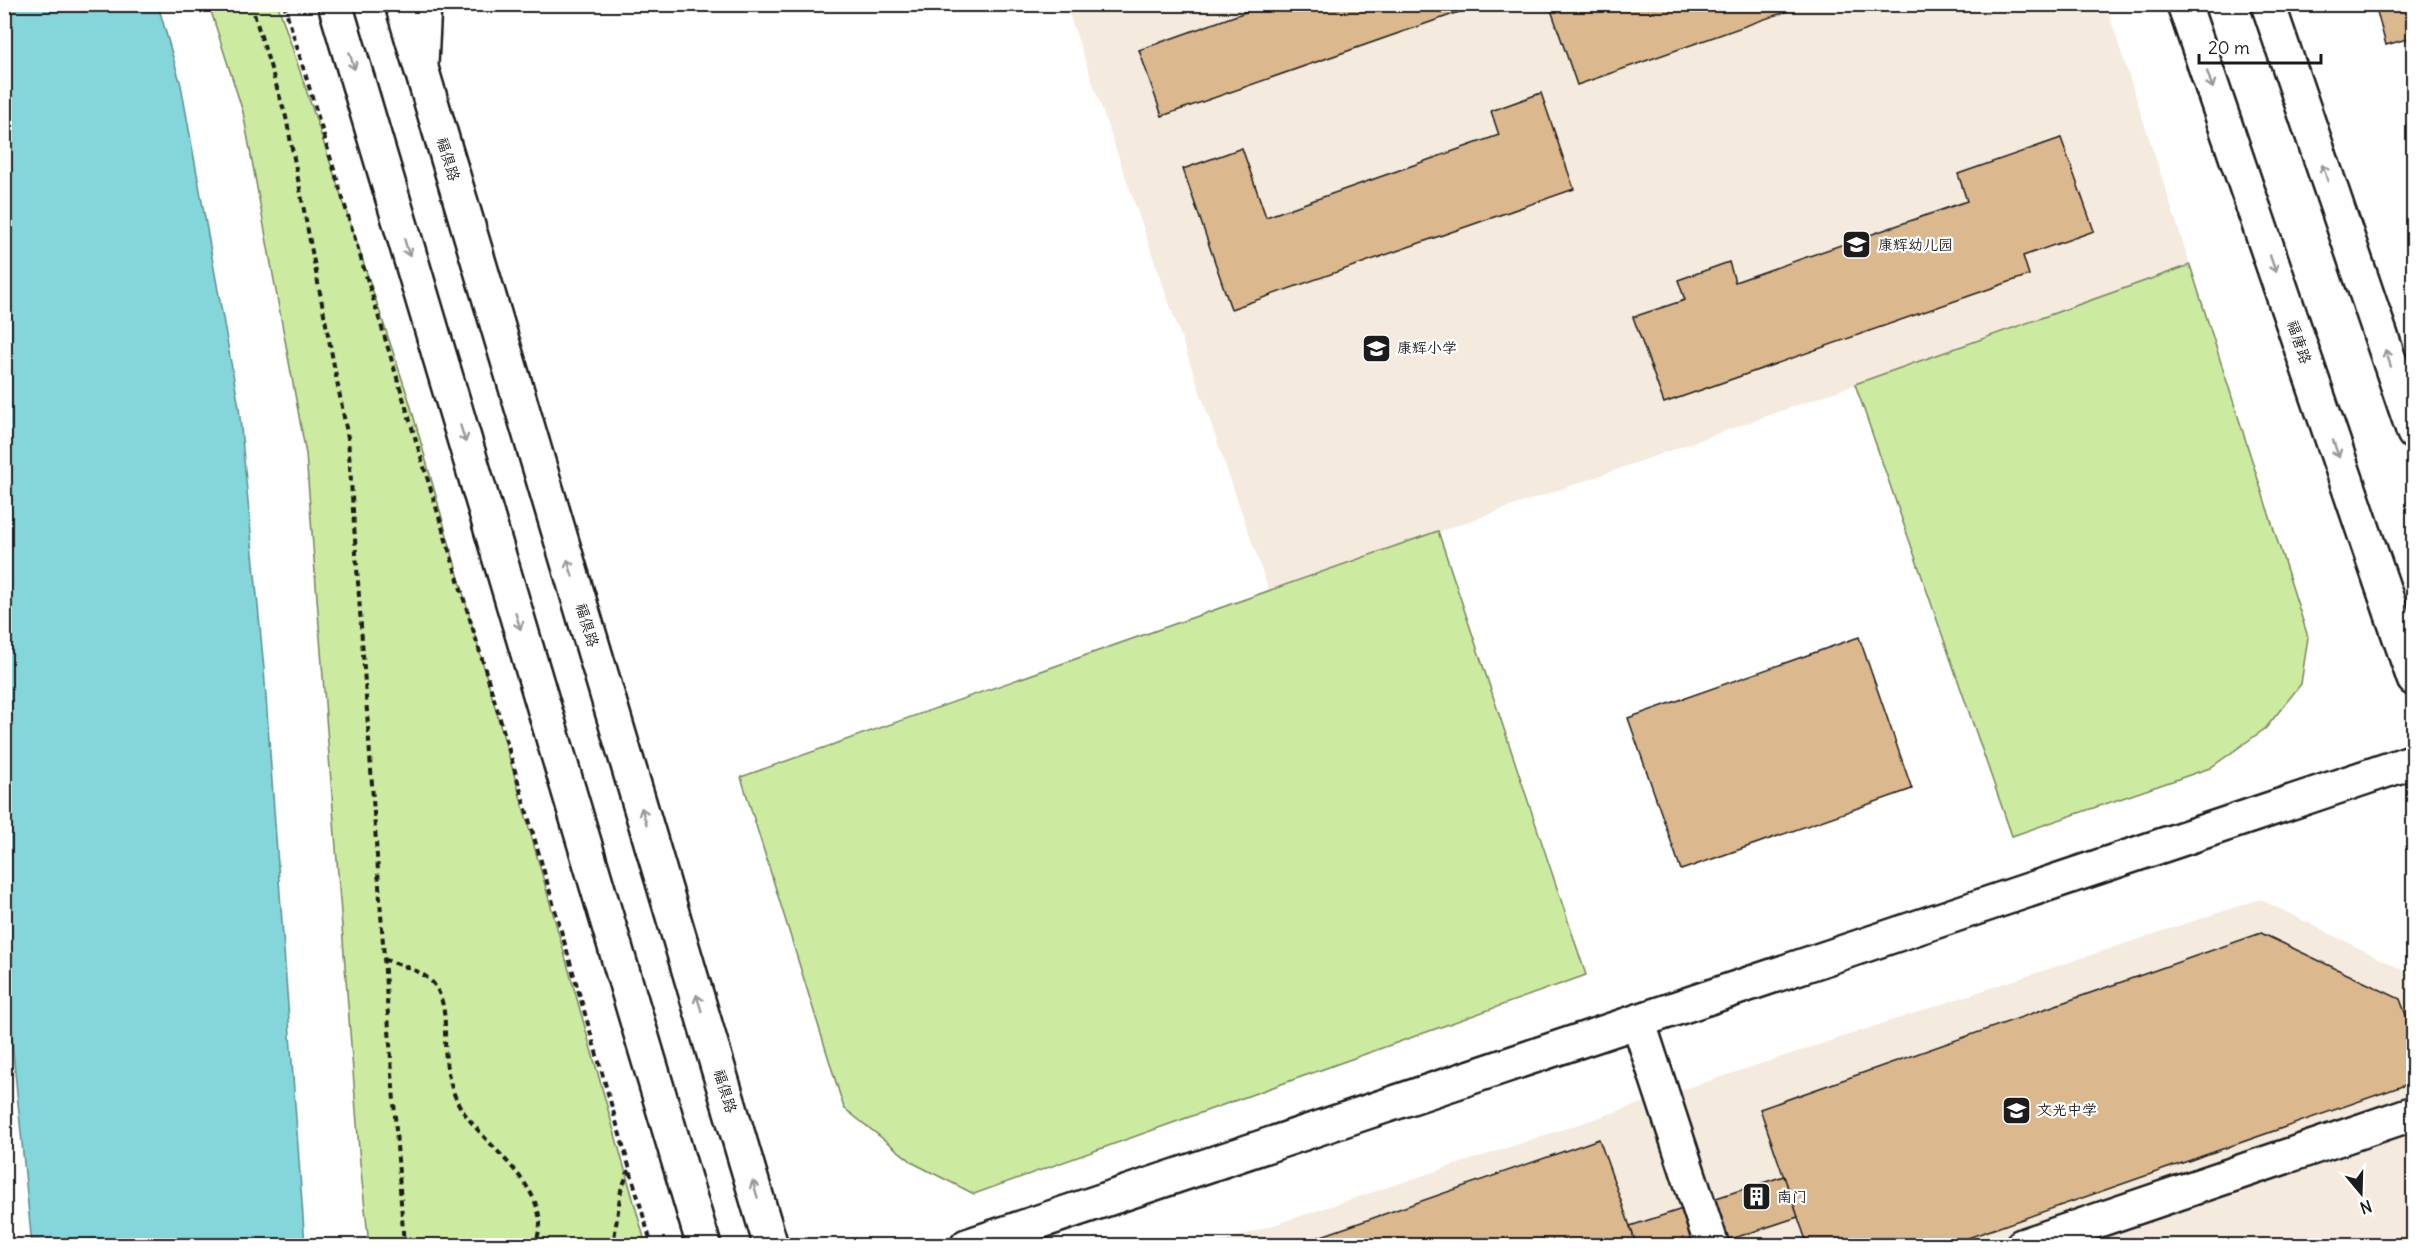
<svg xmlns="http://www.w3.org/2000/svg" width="2418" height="1250" font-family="Delius,'LXGW WenKai TC',sans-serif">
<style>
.built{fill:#f4eadd}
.green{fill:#cdeaa1;stroke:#74835e;stroke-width:1.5}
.water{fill:#84d6db;stroke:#5a8c8f;stroke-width:1.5}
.building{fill:#dbb88d;stroke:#1c1c1c;stroke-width:1.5}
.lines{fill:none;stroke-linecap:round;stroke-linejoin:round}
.minor-casing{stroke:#1c1c1c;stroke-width:38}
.tertiary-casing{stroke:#1c1c1c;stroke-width:38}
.secondary-casing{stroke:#1c1c1c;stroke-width:38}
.path{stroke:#1c1c1c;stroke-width:4;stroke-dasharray:6 4.5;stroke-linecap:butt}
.minor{stroke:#fff;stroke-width:33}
.tertiary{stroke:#fff;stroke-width:33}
.secondary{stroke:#fff;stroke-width:33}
.oneway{stroke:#999}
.labels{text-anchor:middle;stroke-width:4.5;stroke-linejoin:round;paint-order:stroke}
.street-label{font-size:15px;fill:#1c1c1c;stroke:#fff}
.poi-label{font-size:15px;fill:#1c1c1c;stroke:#fff;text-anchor:start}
</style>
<rect width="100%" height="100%" fill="#fff"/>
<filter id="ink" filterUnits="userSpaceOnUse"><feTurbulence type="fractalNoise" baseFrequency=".0167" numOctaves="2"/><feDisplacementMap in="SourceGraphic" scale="12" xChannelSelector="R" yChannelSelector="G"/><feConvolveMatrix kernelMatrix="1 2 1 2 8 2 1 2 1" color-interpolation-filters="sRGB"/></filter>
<g filter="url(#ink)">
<g class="built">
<path d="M1066 5H2106L2190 265 1610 472 1269 591Z"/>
<path d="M2260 899 2413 975V1245L1210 1246Z"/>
</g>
<g class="green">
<path d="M209 5H278L409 400 646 1245H369L360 1163 306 454 243 112Z"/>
<path d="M2190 265 2308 637 2301 684 2266 728 2210 768 2012 836 1855 384Z"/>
<path d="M1438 531 1586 975 974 1194 915 1164 844 1108 741 777Z"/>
</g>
<path class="water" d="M4 5H158L181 85 239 407 264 669 305 1245H32L4 960Z"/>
<g class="building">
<path d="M1268 4H1482L1162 116 1139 50Z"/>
<path d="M1549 4H1798L1799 7 1577 85Z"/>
<path d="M2387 4H2414V37L2386 45 2376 8Z"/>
<path d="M1541 93 1574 189 1231 309 1183 169 1242 148 1266 217 1499 135 1491 111Z"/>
<path d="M2061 138 2094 231 2023 256 2029 275 1664 403 1633 317 1685 300 1678 280 1729 262 1735 282 1967 201 1958 174Z"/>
<path d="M1859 637 1912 789 1681 870 1628 718Z"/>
<path d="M2261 933 2400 999 2414 1037V1082L1945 1246H1808L1760 1109Z"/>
<path d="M1599 1139 1637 1246H1293Z"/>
<path d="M1784 1176 1798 1217 1710 1246H1637L1630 1226Z"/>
</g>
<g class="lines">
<defs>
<g id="minor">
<path d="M1638 1021 1712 1246"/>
<path d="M2022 1246 2414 1113"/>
</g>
<g id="tertiary">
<path d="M2184 4 2414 679"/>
<path d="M2268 4 2414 433"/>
<path d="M421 64 424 4"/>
<path d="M967 1246 2414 761"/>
</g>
<g id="secondary">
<path d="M335 4 704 1246"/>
<path d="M402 4 771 1246"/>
</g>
</defs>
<use href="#minor" class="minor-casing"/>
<use href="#tertiary" class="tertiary-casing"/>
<use href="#secondary" class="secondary-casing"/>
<g class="path">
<path d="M251 4 286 117 348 438 404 1246"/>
<path d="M284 4 498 712 652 1246"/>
<path d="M384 959C399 965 422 970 433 983 450 1005 443 1034 446 1059 447 1073 452 1091 458 1103 480 1143 537 1176 540 1223 540 1230 537 1238 535 1246"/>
<path d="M613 1246 621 1190 629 1170"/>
</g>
<use href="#minor" class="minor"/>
<use href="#tertiary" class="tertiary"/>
<use href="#secondary" class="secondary"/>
</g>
<defs><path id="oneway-shaft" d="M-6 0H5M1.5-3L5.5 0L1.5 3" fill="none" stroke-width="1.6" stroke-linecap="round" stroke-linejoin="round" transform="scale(1.5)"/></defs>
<g class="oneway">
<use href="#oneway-shaft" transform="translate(352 61) rotate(73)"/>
<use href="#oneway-shaft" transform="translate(2210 80) rotate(71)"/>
<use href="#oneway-shaft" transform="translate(2325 173) rotate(-109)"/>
<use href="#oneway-shaft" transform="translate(407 248) rotate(73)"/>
<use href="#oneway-shaft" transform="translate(2273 264) rotate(71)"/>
<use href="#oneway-shaft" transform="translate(2388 358) rotate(-109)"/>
<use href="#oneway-shaft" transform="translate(463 434) rotate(73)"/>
<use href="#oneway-shaft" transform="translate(2336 449) rotate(71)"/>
<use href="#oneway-shaft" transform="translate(570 568) rotate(-107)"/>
<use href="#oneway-shaft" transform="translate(518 621) rotate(73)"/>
<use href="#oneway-shaft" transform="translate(644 816) rotate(-107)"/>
<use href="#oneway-shaft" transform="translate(699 1003) rotate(-107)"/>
<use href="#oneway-shaft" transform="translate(755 1189) rotate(-107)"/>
</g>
</g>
<defs>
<symbol id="school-square" viewBox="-11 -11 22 22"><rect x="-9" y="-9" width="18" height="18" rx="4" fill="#1c1c1c" stroke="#fff"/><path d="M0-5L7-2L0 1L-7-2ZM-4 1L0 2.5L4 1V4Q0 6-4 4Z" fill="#fff"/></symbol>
<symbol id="building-square" viewBox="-11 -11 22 22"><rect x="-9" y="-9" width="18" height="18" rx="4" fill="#1c1c1c" stroke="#fff"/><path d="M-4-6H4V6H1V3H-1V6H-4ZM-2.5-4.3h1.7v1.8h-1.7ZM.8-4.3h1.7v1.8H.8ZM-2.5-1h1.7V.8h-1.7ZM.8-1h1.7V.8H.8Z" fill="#fff"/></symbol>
</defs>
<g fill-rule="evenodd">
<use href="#school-square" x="1840" y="228" width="33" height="33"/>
<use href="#school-square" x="1360" y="332" width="33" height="33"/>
<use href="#school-square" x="2000" y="1094" width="33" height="33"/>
<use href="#building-square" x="1740" y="1180" width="33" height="33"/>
</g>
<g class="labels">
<g class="street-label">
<text transform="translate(448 159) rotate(73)" y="5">福俱路</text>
<text transform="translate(2299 342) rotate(71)" y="5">福唐路</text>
<text transform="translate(587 625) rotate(73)" y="5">福俱路</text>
<text transform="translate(725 1091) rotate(73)" y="5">福俱路</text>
</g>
<g class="poi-label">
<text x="1878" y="250">康辉幼儿园</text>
<text x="1397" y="353">康辉小学</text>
<text x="2037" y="1115">文光中学</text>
<text x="1777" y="1202">南门</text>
</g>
</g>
<rect width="2418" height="1250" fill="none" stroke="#fff" stroke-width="24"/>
<rect x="12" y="12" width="2394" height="1226" fill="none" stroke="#1c1c1c" stroke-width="2" filter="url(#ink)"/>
<g transform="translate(2361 1193) rotate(161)" stroke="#ffffff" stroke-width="4.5" paint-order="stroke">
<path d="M0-4.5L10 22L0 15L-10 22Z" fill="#1c1c1c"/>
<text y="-9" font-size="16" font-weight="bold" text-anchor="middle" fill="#1c1c1c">N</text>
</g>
<path d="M2199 54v9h122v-9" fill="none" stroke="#1c1c1c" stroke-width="3"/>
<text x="2208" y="54" font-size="18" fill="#1c1c1c" stroke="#ffffff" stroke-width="4.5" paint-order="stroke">20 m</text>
</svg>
